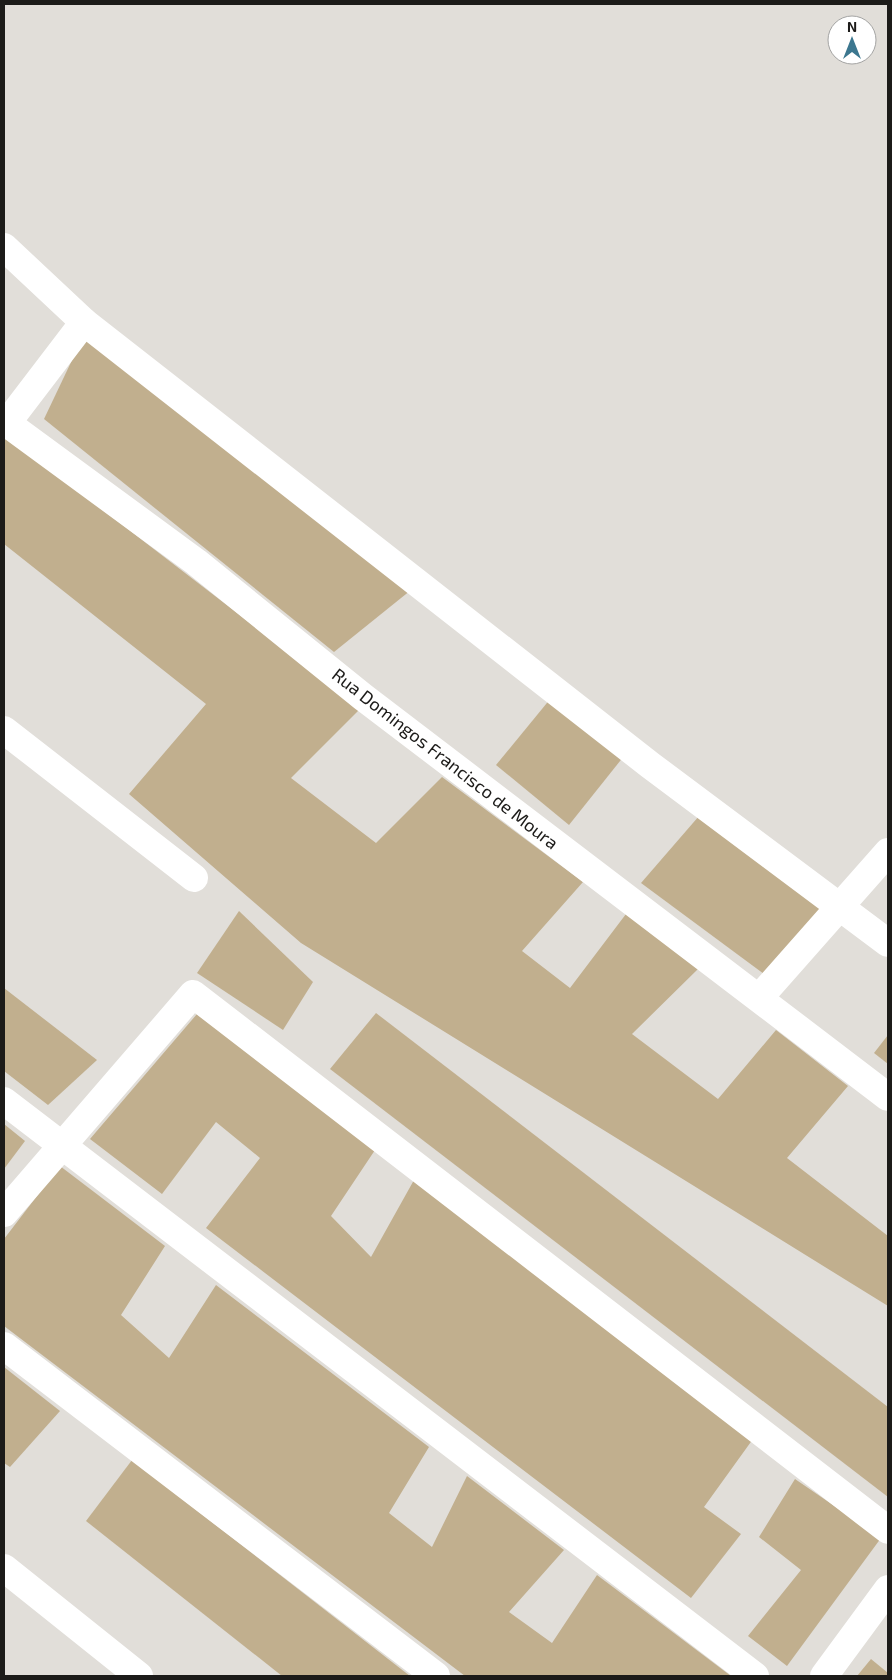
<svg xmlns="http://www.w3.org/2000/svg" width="892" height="1680" font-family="'Exo 2',sans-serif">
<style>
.green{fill:#c1af8e}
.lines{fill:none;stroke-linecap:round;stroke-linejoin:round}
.minor{stroke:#fff;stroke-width:28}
.labels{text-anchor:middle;stroke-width:5;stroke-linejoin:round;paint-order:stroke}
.street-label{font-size:18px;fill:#1c1b19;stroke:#fff}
</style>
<rect width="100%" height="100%" fill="#e1ded9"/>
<g class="green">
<path d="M83 337 411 590 334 652 44 419Z"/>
<path d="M4 434 361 708 291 778 376 843 442 777 583 882 522 951 570 988 626 914 698 969 632 1034 718 1099 776 1030 848 1086 787 1158 888 1236V1306L301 943 129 794 206 704 4 544Z"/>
<path d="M560 687 632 746 569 825 496 765Z"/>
<path d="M712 801 828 906 764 974 641 883Z"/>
<path d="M239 911 313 982 283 1030 197 973Z"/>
<path d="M4 988 97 1060 48 1105 4 1071Z"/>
<path d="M376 1013 888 1407V1497L330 1069Z"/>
<path d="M197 1014 375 1150 331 1216 371 1257 414 1180 753 1439 704 1507 741 1534 691 1598 206 1228 260 1158 216 1122 162 1194 90 1139Z"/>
<path d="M888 1035V1064L874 1053Z"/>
<path d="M4 1124 25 1141 4 1169Z"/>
<path d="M60 1166 165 1246 121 1315 169 1358 216 1285 429 1447 389 1513 432 1547 467 1476 564 1550 509 1612 552 1643 597 1575 731 1676H465L4 1326V1239Z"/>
<path d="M4 1367 60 1411 10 1467 4 1463Z"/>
<path d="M132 1460 410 1676H282L86 1521Z"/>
<path d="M795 1479 881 1538 787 1666 748 1636 801 1570 759 1537Z"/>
<path d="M871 1659 888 1673V1676H857Z"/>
</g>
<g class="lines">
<g class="minor">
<path d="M4 247 84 322 650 765 888 943"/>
<path d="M4 421 196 562 363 697 888 1097"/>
<path d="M7 423 84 322"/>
<path d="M4 730 194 878"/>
<path d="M759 998 888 852"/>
<path d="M4 1101 755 1676"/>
<path d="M4 1213 193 994 888 1530"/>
<path d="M4 1346 436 1676"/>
<path d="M4 1568 139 1676"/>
<path d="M824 1676 888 1589"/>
</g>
</g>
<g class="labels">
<g class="street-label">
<text transform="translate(445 759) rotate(38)" y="6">Rua Domingos Francisco de Moura</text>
</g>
</g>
<rect width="892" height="1680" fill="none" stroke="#1c1b19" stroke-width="10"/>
<g transform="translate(852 40)"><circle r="24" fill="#ffffff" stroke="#a4a4a3"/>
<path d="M0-4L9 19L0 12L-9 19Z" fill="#3c778f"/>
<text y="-8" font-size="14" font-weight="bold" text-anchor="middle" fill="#1c1b19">N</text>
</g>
</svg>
